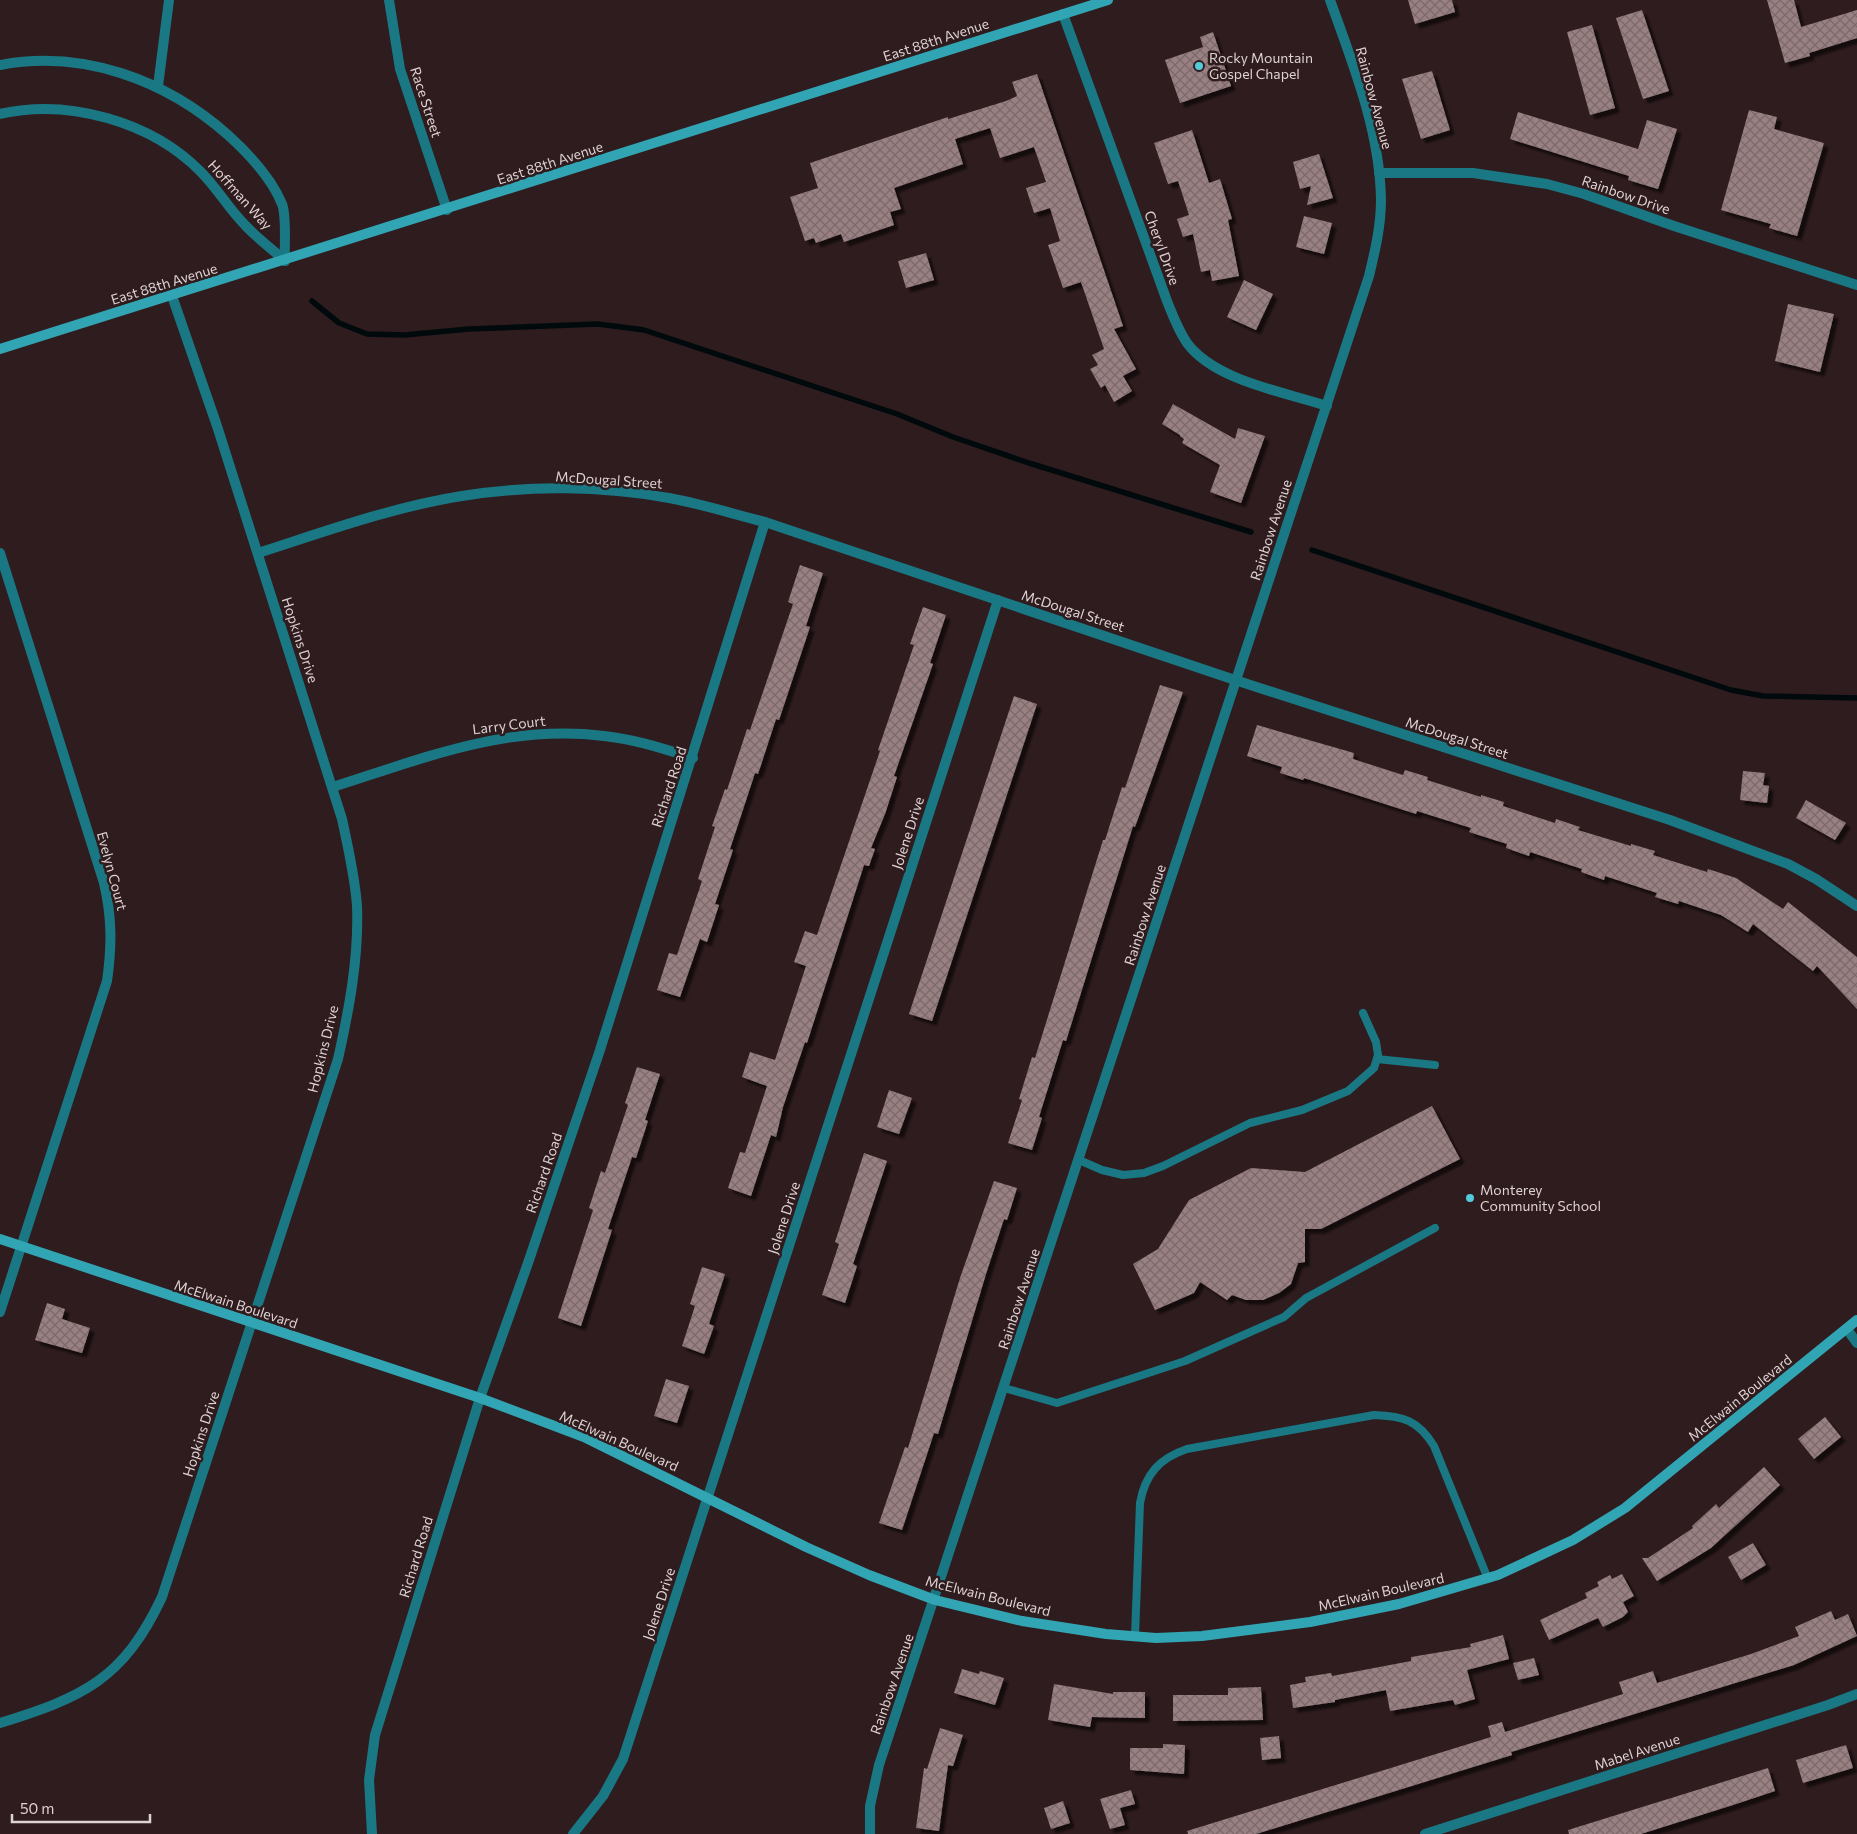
<svg xmlns="http://www.w3.org/2000/svg" width="1857" height="1834" font-family="Commissioner,sans-serif">
<style>
.lines{fill:none;stroke-linecap:round;stroke-linejoin:round}
.stream{stroke:#000a0c;stroke-width:5.5}
.building{fill:url(#building-cross-hatch);filter:url(#shadow)}
.lane{stroke:#197883;stroke-width:8}
.street{stroke:#197883;stroke-width:10}
.secondary{stroke:#31a5b3;stroke-width:10}
.poi-dot{fill:#53cbda;stroke:#2f1c1e;stroke-width:2}
.labels{text-anchor:middle;stroke-width:5;stroke-linejoin:round;paint-order:stroke}
.street-label{font-size:14px;fill:#dfd2d3;stroke:#2f1c1e}
.poi-label{font-size:14px;fill:#dfd2d3;stroke:#2f1c1e;text-anchor:start}
</style>
<defs>
<pattern id="building-cross-hatch" width="8" height="8" patternUnits="userSpaceOnUse" patternTransform="scale(1.25)"><rect width="8" height="8" fill="#998082"/><path d="M0 0l8 8M0 8l8-8" fill="none" stroke="#7b696b"/></pattern>
<filter id="shadow"><feDropShadow dx="4.5" dy="4.5" stdDeviation="1" flood-color="#0009"/></filter>
</defs>
<rect width="100%" height="100%" fill="#2f1c1e"/>
<g class="lines">
<g class="stream">
<path d="M312 301 339 323 367 334 404 335 469 329 598 324 644 330 897 414 953 437 1029 463 1251 532"/>
<path d="M1312 550 1731 690 1763 696 1857 698"/>
</g>
</g>
<g class="building">
<path d="M1408 0H1452L1455 12 1415 24Z"/>
<path d="M1767 0H1794L1801 27 1857 10V38L1809 53 1810 56 1785 63Z"/>
<path d="M1642 10 1669 91 1643 99 1616 18Z"/>
<path d="M1592 25 1615 108 1590 115 1567 32Z"/>
<path d="M1213 32 1231 86 1180 103 1165 60 1203 47 1200 37Z"/>
<path d="M1432 71 1450 130 1421 139 1402 79Z"/>
<path d="M1037 74 1123 326 1114 329 1136 369 1123 376 1132 391 1114 402 1105 385 1101 388 1090 369 1098 365 1092 355 1104 349 1081 282 1063 288 1048 245 1060 241 1050 208 1034 213 1026 188 1046 182 1034 147 1000 158 990 128 955 139 963 164 894 188 901 209 890 212 894 225 844 242 841 234 816 243 814 238 805 241 790 197 818 188 810 163 948 117V119L1006 101 1017 96 1012 82Z"/>
<path d="M1749 110 1777 117 1774 129 1824 143 1797 236 1769 228 1771 224 1721 210Z"/>
<path d="M1518 112 1638 149 1647 120 1677 129 1658 189 1628 180 1629 176 1510 139Z"/>
<path d="M1192 130 1209 183 1220 179 1232 219 1228 220 1239 276 1212 281 1210 270 1201 272 1193 234 1183 237 1177 219 1189 215 1178 181 1168 184 1154 143Z"/>
<path d="M1319 154 1333 198 1307 205 1311 186 1300 189 1293 162Z"/>
<path d="M1304 216 1332 223 1324 254 1296 247Z"/>
<path d="M926 253 934 280 906 288 898 261Z"/>
<path d="M1244 280 1273 294 1256 330 1227 317Z"/>
<path d="M1788 304 1834 314 1820 372 1775 361Z"/>
<path d="M1173 404 1235 439 1238 428 1265 436 1241 503 1210 492 1220 465 1182 443 1184 439 1180 436V435L1162 424Z"/>
<path d="M800 565 823 573 806 626 810 627 779 720 776 719 758 774 755 773 730 849 733 850 715 904 719 905 707 942 700 939 680 997 657 990 669 953 677 955 702 881 698 879 715 827 712 826 725 789 727 790 747 729 750 730 793 604 788 602Z"/>
<path d="M923 607 946 615 930 663 933 664 894 776 897 777 885 814 871 848 875 849 869 866 864 865 807 1043 805 1042 783 1107 776 1137 771 1135 751 1196 728 1188 740 1152 745 1153 767 1086 742 1077 750 1052 775 1060 806 966 794 962 805 931 817 935 880 751 878 750 914 645 910 644Z"/>
<path d="M1160 685 1183 692 1135 827 1133 826 1066 1041 1063 1040 1039 1117 1042 1118 1032 1150 1008 1143 1022 1100 1019 1099 1032 1057 1035 1058 1103 840H1105L1122 787 1125 788Z"/>
<path d="M1014 696 1037 704 932 1021 909 1014Z"/>
<path d="M1257 725 1354 753 1353 759 1403 775 1405 770 1428 777 1427 780 1481 797V795L1504 802 1503 806 1555 823 1556 819 1580 827 1578 830 1631 846V844L1655 851 1653 855 1707 872 1708 869 1736 878 1783 909 1788 902 1857 957V1009L1817 966 1813 971 1753 924 1748 932 1721 915 1679 901 1678 904 1655 897 1657 893 1605 876 1604 880 1581 872 1582 869 1530 852 1529 856 1506 848 1507 844 1469 832 1471 828 1417 811 1416 814 1304 778 1303 780 1280 773 1282 767 1247 756Z"/>
<path d="M1743 771 1765 773 1763 785 1769 786 1767 803 1740 800Z"/>
<path d="M1806 800 1846 823 1835 840 1796 818Z"/>
<path d="M637 1067 660 1074 645 1120 648 1121 636 1158 632 1157 608 1229 612 1230 581 1326 558 1318 593 1210 589 1208 601 1171 605 1173 628 1105 625 1103Z"/>
<path d="M889 1090 912 1098 899 1134 877 1127Z"/>
<path d="M1432 1106 1460 1159 1321 1229H1305V1262L1298 1263 1291 1284 1279 1293 1263 1300H1246L1232 1295 1227 1300 1200 1282 1194 1293 1155 1310 1133 1264 1158 1249 1189 1200 1251 1168 1305 1172Z"/>
<path d="M864 1153 887 1161 853 1264 857 1266 845 1303 822 1295 839 1244 835 1242Z"/>
<path d="M994 1181 1017 1188 1007 1220 1004 1219 986 1274 938 1434 934 1433 902 1530 879 1523 905 1447 908 1448 960 1278Z"/>
<path d="M702 1267 725 1274 709 1324 714 1326 704 1354 682 1346 695 1306 690 1304Z"/>
<path d="M47 1303 65 1309 62 1319 90 1328 82 1353 35 1340Z"/>
<path d="M666 1379 689 1386 677 1423 654 1416Z"/>
<path d="M1825 1417 1841 1437 1814 1459 1798 1439Z"/>
<path d="M1764 1467 1780 1485 1711 1548 1657 1581 1642 1558H1648L1693 1528 1692 1526 1716 1504 1719 1508Z"/>
<path d="M1753 1543 1766 1565 1741 1580 1728 1557Z"/>
<path d="M1622 1574 1634 1596 1623 1602 1628 1612 1623 1617 1603 1627 1598 1618 1549 1640 1540 1620 1587 1598 1585 1593 1599 1586 1597 1582 1610 1575 1612 1579Z"/>
<path d="M1831 1611 1835 1620 1848 1614 1857 1636 1794 1665 1511 1752 1512 1755 1256 1834H1188L1187 1831 1491 1737 1488 1726 1502 1722 1505 1732 1623 1694 1619 1682 1653 1671 1657 1683 1751 1654 1799 1636 1795 1627Z"/>
<path d="M1503 1635 1509 1659 1467 1670 1475 1699 1455 1705 1453 1700 1390 1711 1386 1690 1335 1700V1702L1293 1708 1290 1685 1306 1682 1305 1677 1331 1673 1332 1676 1411 1661V1657L1471 1647 1470 1644Z"/>
<path d="M1534 1658 1539 1675 1518 1680 1513 1663Z"/>
<path d="M962 1669 979 1674 980 1671 1004 1678 995 1705 954 1693Z"/>
<path d="M1054 1684 1113 1694V1692H1145V1718L1092 1717 1090 1727 1048 1720Z"/>
<path d="M1261 1687 1263 1720 1173 1721V1695H1228V1688Z"/>
<path d="M940 1728 963 1735 953 1766 948 1765 939 1831 916 1828 924 1768 927 1769Z"/>
<path d="M1279 1736 1281 1758 1262 1760 1260 1738Z"/>
<path d="M1163 1744 1185 1745 1184 1774 1130 1770V1748H1163Z"/>
<path d="M1846 1745 1853 1768 1803 1783 1796 1760Z"/>
<path d="M1768 1768 1775 1791 1736 1804 1641 1834H1569L1568 1830Z"/>
<path d="M1131 1790 1135 1804 1120 1808 1125 1825 1110 1829 1100 1799Z"/>
<path d="M1063 1801 1070 1823 1051 1829 1044 1808Z"/>
</g>
<g class="lines">
<g class="lane">
<path d="M1377 1059 1435 1065"/>
<path d="M1079 1160 1102 1170 1123 1175 1144 1173 1163 1166 1250 1123 1302 1110 1348 1091 1374 1068 1378 1055 1376 1042 1363 1013"/>
<path d="M1004 1388 1057 1403 1185 1361 1284 1317 1306 1298 1435 1228"/>
<path d="M1135 1636 1140 1503C1145 1474 1160 1458 1187 1449L1374 1415C1403 1416 1418 1420 1434 1446L1488 1579"/>
</g>
<g class="street">
<path d="M389 0 400 69 447 210"/>
<path d="M1063 14 1167 301C1173 316 1178 330 1187 343 1215 381 1285 392 1327 406"/>
<path d="M0 65C83 49 166 80 228 135 249 154 271 177 282 204 287 216 284 246 285 261"/>
<path d="M158 86 169 0"/>
<path d="M0 114C69 98 152 122 201 172 217 188 229 209 245 225 257 238 272 249 285 261"/>
<path d="M1379 173H1473L1547 184 1584 194 1674 226 1857 285"/>
<path d="M0 553 104 883C112 917 112 946 107 981L0 1312"/>
<path d="M258 553C324 532 392 507 462 496 529 485 602 486 669 498 702 504 733 514 765 522L1235 680 1670 820 1788 864 1816 879 1857 906"/>
<path d="M333 787C425 758 505 724 604 736 634 739 664 749 693 758"/>
<path d="M1847 1329 1857 1343"/>
<path d="M0 1723C83 1697 123 1680 162 1597L338 1059C349 1010 359 957 357 906 355 877 348 847 342 819L217 426 172 296"/>
<path d="M372 1834 369 1780 375 1735 480 1398 528 1263 600 1050 765 522"/>
<path d="M573 1834 603 1796 623 1759 998 600"/>
<path d="M870 1834V1806L879 1765 1369 276C1375 251 1381 226 1381 200 1380 131 1353 64 1330 0"/>
<path d="M1425 1834 1828 1705 1857 1694"/>
</g>
<g class="secondary">
<path d="M0 349 1108 0"/>
<path d="M0 1239 480 1398 584 1437 806 1547 869 1575 935 1600 1022 1621 1106 1634 1156 1638 1202 1636 1310 1622 1399 1604 1498 1575 1573 1540 1625 1508 1857 1320"/>
</g>
</g>
<g class="poi-dot">
<circle cx="1199" cy="66" r="5"/>
<circle cx="1470" cy="1198" r="5"/>
</g>
<g class="labels">
<g class="street-label">
<text transform="translate(936 40) rotate(-18)" y="5">East 88th Avenue</text>
<text transform="translate(1374 98) rotate(75)" y="5">Rainbow Avenue</text>
<text transform="translate(426 102) rotate(72)" y="5">Race Street</text>
<text transform="translate(550 163) rotate(-18)" y="5">East 88th Avenue</text>
<text transform="translate(240 195) rotate(48)" y="5">Hoffman Way</text>
<text transform="translate(1626 195) rotate(19)" y="5">Rainbow Drive</text>
<text transform="translate(1162 248) rotate(70)" y="5">Cheryl Drive</text>
<text transform="translate(164 284) rotate(-17)" y="5">East 88th Avenue</text>
<text transform="translate(609 480) rotate(4)" y="5">McDougal Street</text>
<text transform="translate(1271 530) rotate(-72)" y="5">Rainbow Avenue</text>
<text transform="translate(1073 611) rotate(18)" y="5">McDougal Street</text>
<text transform="translate(300 640) rotate(72)" y="5">Hopkins Drive</text>
<text transform="translate(509 725) rotate(-7)" y="5">Larry Court</text>
<text transform="translate(1457 738) rotate(18)" y="5">McDougal Street</text>
<text transform="translate(669 787) rotate(-72)" y="5">Richard Road</text>
<text transform="translate(908 833) rotate(-72)" y="5">Jolene Drive</text>
<text transform="translate(112 871) rotate(75)" y="5">Evelyn Court</text>
<text transform="translate(1145 915) rotate(-72)" y="5">Rainbow Avenue</text>
<text transform="translate(323 1049) rotate(-76)" y="5">Hopkins Drive</text>
<text transform="translate(544 1173) rotate(-71)" y="5">Richard Road</text>
<text transform="translate(784 1218) rotate(-72)" y="5">Jolene Drive</text>
<text transform="translate(1019 1299) rotate(-72)" y="5">Rainbow Avenue</text>
<text transform="translate(236 1304) rotate(18)" y="5">McElwain Boulevard</text>
<text transform="translate(1740 1398) rotate(-39)" y="5">McElwain Boulevard</text>
<text transform="translate(201 1434) rotate(-72)" y="5">Hopkins Drive</text>
<text transform="translate(619 1441) rotate(24)" y="5">McElwain Boulevard</text>
<text transform="translate(416 1557) rotate(-73)" y="5">Richard Road</text>
<text transform="translate(1381 1592) rotate(-13)" y="5">McElwain Boulevard</text>
<text transform="translate(988 1596) rotate(14)" y="5">McElwain Boulevard</text>
<text transform="translate(659 1604) rotate(-72)" y="5">Jolene Drive</text>
<text transform="translate(892 1684) rotate(-71)" y="5">Rainbow Avenue</text>
<text transform="translate(1637 1752) rotate(-18)" y="5">Mabel Avenue</text>
</g>
<g class="poi-label">
<text x="1209" y="63">Rocky Mountain<tspan x="1209" dy="16">Gospel Chapel</tspan></text>
<text x="1480" y="1195">Monterey<tspan x="1480" dy="16">Community School</tspan></text>
</g>
</g>
<path d="M12 1814v8h138v-8" fill="none" stroke="#dfd2d3" stroke-width="2.5"/>
<text x="20" y="1814" font-size="15" fill="#dfd2d3" stroke="#2f1c1e" stroke-width="4" paint-order="stroke">50 m</text>
</svg>
